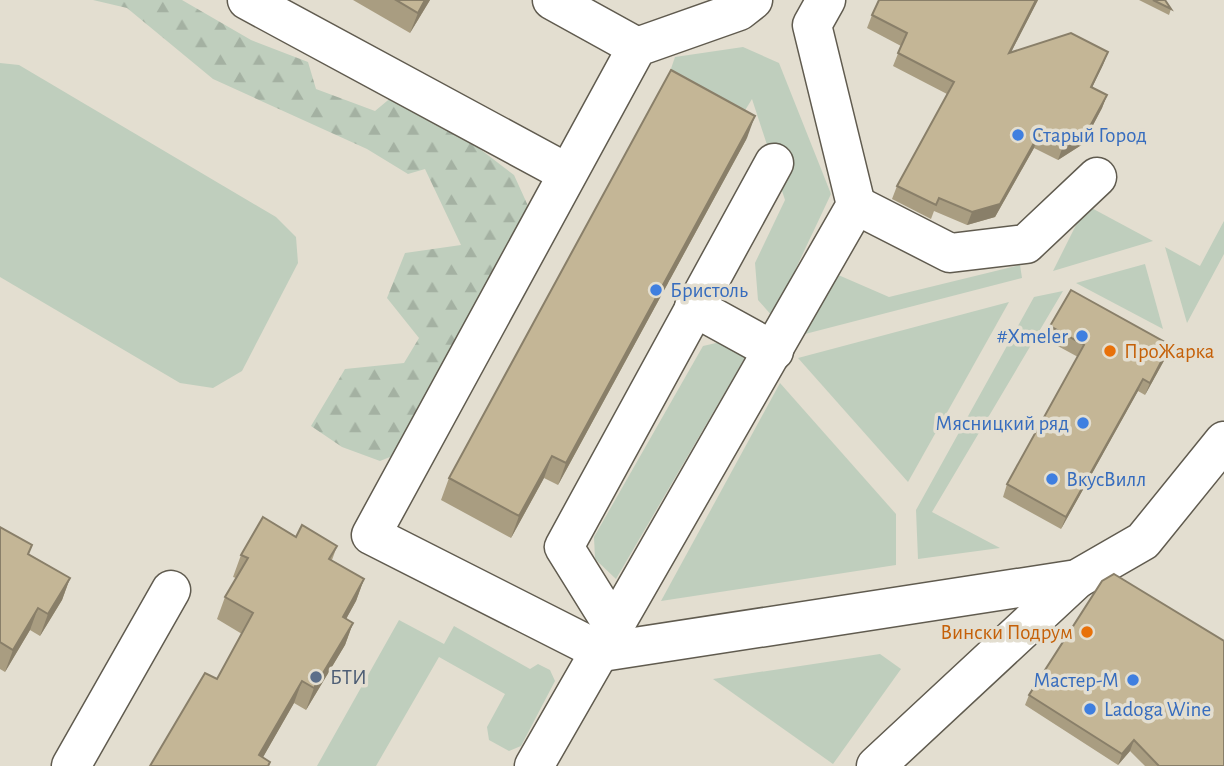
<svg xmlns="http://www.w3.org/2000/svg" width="1224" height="766" font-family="'Alegreya Sans',sans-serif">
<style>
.grass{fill:#bfcebd}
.forest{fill:url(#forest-firs)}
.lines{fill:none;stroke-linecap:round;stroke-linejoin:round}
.minor-casing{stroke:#605b4f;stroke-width:41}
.minor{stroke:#fff;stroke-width:38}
.wall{fill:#a99d81}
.shaded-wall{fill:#897f69}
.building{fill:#c4b696;stroke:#897f69;stroke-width:2}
.shop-dot{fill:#3f7fe0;stroke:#e3ded0;stroke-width:2.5}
.food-dot{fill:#e8710a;stroke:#e3ded0;stroke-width:2.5}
.service-dot{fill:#5c6f8a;stroke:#e3ded0;stroke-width:2.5}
.labels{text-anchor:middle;stroke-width:7;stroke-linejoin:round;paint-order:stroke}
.shop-label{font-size:21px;fill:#366cbe;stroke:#e3ded0;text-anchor:start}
.food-label{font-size:21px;fill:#c56008;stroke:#e3ded0;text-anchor:start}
.service-label{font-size:21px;fill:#4e5e75;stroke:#e3ded0;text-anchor:start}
</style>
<defs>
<pattern id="forest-firs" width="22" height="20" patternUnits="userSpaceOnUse" patternTransform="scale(1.75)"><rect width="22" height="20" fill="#bfcebd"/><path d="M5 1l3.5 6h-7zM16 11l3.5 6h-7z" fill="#a4b1a2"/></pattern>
</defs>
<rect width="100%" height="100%" fill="#e3ded0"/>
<g class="grass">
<path d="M743 47 779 63 831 194 773 317 758 300 755 263 785 200 752 99 733 130 663 92 675 57Z"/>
<path d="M0 63 19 65 276 217 296 237 298 263 242 371 213 388 180 383 0 277Z"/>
<path d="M1086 205 1153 241 1053 271Z"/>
<path d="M1224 221V254L1187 323 1165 247 1200 266Z"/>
<path d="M1145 264 1163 329 1076 283Z"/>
<path d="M1020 265 1022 278 805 334 836 274 889 297Z"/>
<path d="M1063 291 932 512 1000 548 918 559 916 510 1034 297Z"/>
<path d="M1009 302 908 482 798 358Z"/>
<path d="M725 341 749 351 616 579 595 559 594 537 703 346Z"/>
<path d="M780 383 896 514V565L661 601Z"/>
<path d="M399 620 444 644 454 626 530 669 538 664 550 670 555 681 521 746 509 751 489 740 487 727 505 694 439 657 376 766H317Z"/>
<path d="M880 654 901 669 833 764 713 679Z"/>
</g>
<path class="forest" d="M93 0H182L251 40 308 62 316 89 375 111 393 96 476 146 514 175 529 208 395 455 380 461 342 447 311 426 345 369 404 363 419 338 387 298 405 253 461 245 425 169 408 174 367 149 213 79 127 8Z"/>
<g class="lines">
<defs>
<g id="minor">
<path d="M247 0 567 173"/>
<path d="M552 0 637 47"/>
<path d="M753 0 739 11 637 47 371 535 602 652 1077 579 1143 541 1224 441"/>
<path d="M856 205 950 253 1026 244 1097 177"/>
<path d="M694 307 774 351"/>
<path d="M615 629 564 547 774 163"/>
<path d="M71 766 171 590"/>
<path d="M534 766 856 205 812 25 826 0"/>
<path d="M876 766 1077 579"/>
</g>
</defs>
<use href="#minor" class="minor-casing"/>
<use href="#minor" class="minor"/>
</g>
<g class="wall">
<path d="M353 0H430L410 33Z"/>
<path d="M879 0H1038L1011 52H1108L1092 87 1107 95 1102 108 1083 144 1058 160 1034 148 995 217 967 225 934 211 931 219 892 199 897 186 947 94 893 66 901 46 867 28 872 15Z"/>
<path d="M1139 0H1165L1171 9 1169 15Z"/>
<path d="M747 138 558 485 544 478 511 538 441 500 449 478Z"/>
<path d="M1050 326 1170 345 1166 357 1145 395 1138 391 1061 529 1003 497 1007 484 1078 357 1045 339Z"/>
<path d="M263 517 296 537 302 525 337 546 332 560 364 579 356 601 346 619 353 623 345 645 306 710 294 703 263 757 270 762 269 766H150L205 673 217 679 242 634 217 619 225 597 236 578 233 577 241 555Z"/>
<path d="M0 527 29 554 70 578 62 600 40 636 30 630 5 672 0 669Z"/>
<path d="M1029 695 1224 766H1145L1130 751 1118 765 1025 705Z"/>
</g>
<g class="shaded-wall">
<path d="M425 0H430L410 33 418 13Z"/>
<path d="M1036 0H1038L1004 66 1009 53Z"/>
<path d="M1108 52 1103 65 1086 100 1091 87Z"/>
<path d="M1107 95 1102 108 1083 144 1058 160 1063 146Z"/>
<path d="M755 116 747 138 558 485 566 463Z"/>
<path d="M1039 134 1034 148 995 217 967 225 972 212Z"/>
<path d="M1170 345 1166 357 1145 395 1150 383Z"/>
<path d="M1143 379 1138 391 1061 529 1066 517Z"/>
<path d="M552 456 544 478 511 538 519 516Z"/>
<path d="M70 578 62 600 40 636 48 614Z"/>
<path d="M364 579 356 601 335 639 343 617Z"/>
<path d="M38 608 30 630 5 672 13 650Z"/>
<path d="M353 623 345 645 306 710 314 688Z"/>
<path d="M302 681 294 703 258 766 259 755Z"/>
<path d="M1134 740 1130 751 1118 765 1122 754Z"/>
</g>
<g class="building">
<path d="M396 0H425L418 13Z"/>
<path d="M879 0H1036L1009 53 1071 33 1108 52 1091 87 1107 95 1088 130 1063 146 1039 134 1000 204 972 212 939 198 936 205 897 186 954 82 898 53 907 33 872 15Z"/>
<path d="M1153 0H1165L1171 9Z"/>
<path d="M671 70 755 116 566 463 552 456 519 516 449 478Z"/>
<path d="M1071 290 1170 345 1150 383 1143 379 1066 517 1007 484 1084 345 1050 326Z"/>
<path d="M263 517 296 537 302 525 337 546 329 559 364 579 343 617 353 623 314 688 302 681 259 755 270 762 268 766H150L205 673 217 679 253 613 225 597 248 558 241 555Z"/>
<path d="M0 527 32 545 28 554 70 578 48 614 38 608 13 650 0 642Z"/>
<path d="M1114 574 1224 641V766H1159L1134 740 1122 754 1029 695 1102 581Z"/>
</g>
<g class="shop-dot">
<circle cx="1018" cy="135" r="7"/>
<circle cx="656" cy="290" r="7"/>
<circle cx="1082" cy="336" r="7"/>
<circle cx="1083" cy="423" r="7"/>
<circle cx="1052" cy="479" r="7"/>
<circle cx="1133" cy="680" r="7"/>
<circle cx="1090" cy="709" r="7"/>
</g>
<g class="food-dot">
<circle cx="1110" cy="351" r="7"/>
<circle cx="1087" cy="632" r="7"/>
</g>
<circle class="service-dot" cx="316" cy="677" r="7"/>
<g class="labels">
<g class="shop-label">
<text x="1032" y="142">Старый Город</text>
<text x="670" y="297">Бристоль</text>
<text x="1068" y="343" text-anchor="end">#Xmeler</text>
<text x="1069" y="430" text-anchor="end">Мясницкий ряд</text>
<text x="1066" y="486">ВкусВилл</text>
<text x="1119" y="687" text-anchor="end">Мастер-М</text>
<text x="1104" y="716">Ladoga Wine</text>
</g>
<g class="food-label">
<text x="1124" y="358">ПроЖарка</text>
<text x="1073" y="639" text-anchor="end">Вински Подрум</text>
</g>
<g class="service-label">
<text x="330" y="684">БТИ</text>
</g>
</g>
</svg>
